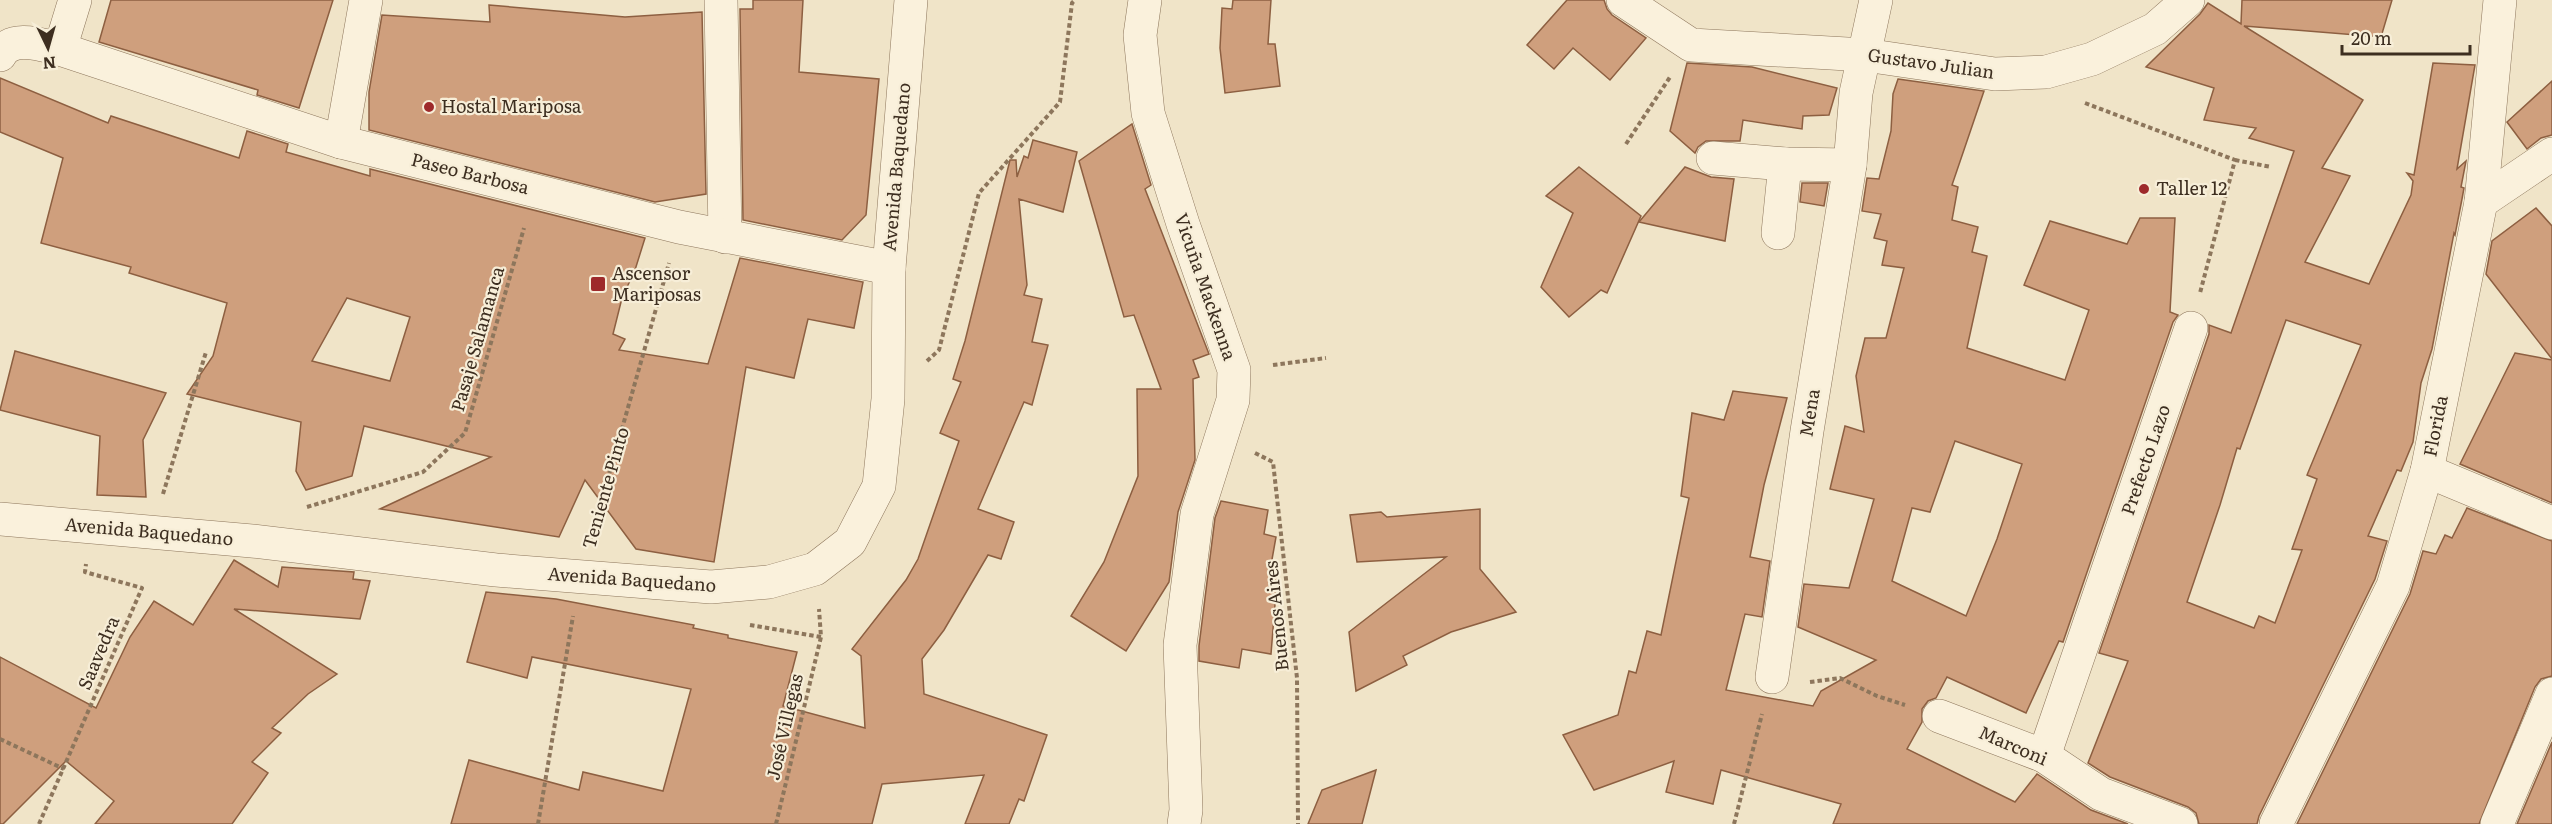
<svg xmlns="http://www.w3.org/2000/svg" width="2552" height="824" font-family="Literata,serif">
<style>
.building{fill:#cf9f7d;stroke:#8d5f41;stroke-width:1.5;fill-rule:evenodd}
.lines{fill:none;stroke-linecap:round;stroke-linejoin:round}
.minor-casing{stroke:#8d765c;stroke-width:34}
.path{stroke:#8d765c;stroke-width:4;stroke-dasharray:4.5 3;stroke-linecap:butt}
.minor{stroke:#faf1dc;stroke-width:33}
.poi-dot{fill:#9e2a2b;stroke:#f7eed8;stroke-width:2}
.labels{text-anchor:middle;stroke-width:4.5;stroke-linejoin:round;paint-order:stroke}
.street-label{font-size:18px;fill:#3d2e20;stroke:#f7eed8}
.poi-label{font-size:18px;fill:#3d2e20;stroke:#f7eed8;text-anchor:start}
</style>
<rect width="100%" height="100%" fill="#f0e4c8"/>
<g class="building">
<path d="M111 0H333L299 108 257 95 258 90 99 42Z"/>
<path d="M753 0H803L799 72 879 79 866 215 842 240 743 220 740 9H753Z"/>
<path d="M1233 0H1271L1268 44H1275L1280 86 1225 93 1220 48 1222 8 1232 9Z"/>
<path d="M1567 0H1604L1607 9 1612 15 1646 38 1610 80 1573 48 1554 69 1527 45Z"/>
<path d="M2242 0H2392L2381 37 2244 26 2363 100 2322 168 2350 176 2305 262 2369 284 2411 195 2413 181 2407 173 2414 175 2433 63 2475 65 2457 169 2466 161 2461 187 2464 188 2462 199 2455 235 2454 233 2432 349 2421 383 2413 442 2401 471 2397 470 2368 536 2387 541 2375 579 2259 816 2257 824H2199L2196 813 2188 807 2110 777 2088 763 2128 661 2099 653 2209 334V325L2231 333 2294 151 2249 138 2256 128 2204 120 2214 88 2146 67 2200 14 2208 3 2241 24ZM2286 320 2361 345 2307 475 2317 479 2292 549 2302 550 2275 623 2259 616 2254 628 2187 602 2220 505 2237 448 2240 449Z"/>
<path d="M489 5 625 17 702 12 706 194 655 202 369 130V92L382 15 490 22Z"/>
<path d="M1687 63 1752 67 1837 88 1829 115 1803 116 1802 129 1743 120 1740 141H1706L1698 147 1695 153 1670 131Z"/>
<path d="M0 78 108 123 111 116 239 158 247 131 288 144 286 152 370 176V169L645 238 635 270 622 298 613 334 625 339 619 350 708 364 740 258 863 282 854 328 808 319 794 378 746 367 714 562 636 549 585 480 559 537 380 509 491 457 364 426 352 476 306 490 296 471 301 422 187 394 213 356 227 303 129 273 131 267 41 243 63 158 0 132ZM347 298 410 317 390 381 312 361Z"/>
<path d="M1898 79 1984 91 1952 185 1958 187 1952 220 1978 227 1972 252 1987 256 1967 348 2065 380 2089 310 2024 285 2050 221 2127 244 2140 218H2175L2170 312 2178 315 2173 322 2063 642 2059 641 2026 713 1947 677 1936 698 1928 701 1922 709V722L1907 749 2015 802 2037 774 2091 810 2128 824H1833L1841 804 1721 770 1713 804 1666 792 1674 761 1594 790 1563 735 1618 715 1629 671 1636 673 1647 631 1661 635 1689 498 1681 496 1692 413 1724 420 1733 391 1787 398 1764 485 1750 557 1770 561 1762 617 1745 614 1726 690 1813 706 1821 691 1876 660 1798 627 1804 584 1849 588 1874 499 1830 489 1845 426 1864 432 1856 376 1865 338H1886L1904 268 1882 265 1887 241 1874 238 1881 214 1862 211 1867 178 1879 179 1891 131 1893 94ZM1955 441 2022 464 1997 539 1966 616 1892 581 1912 508 1930 512Z"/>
<path d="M2552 81V135L2541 138 2527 149 2507 122Z"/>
<path d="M1132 124 1151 185 1145 189 1209 354 1193 360 1199 377 1193 379 1195 460 1178 512 1169 582 1126 651 1071 616 1104 562 1138 476 1137 389H1161L1134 315 1124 317 1079 161Z"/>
<path d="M1033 140 1077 152 1063 212 1019 199 1027 285 1024 295 1042 299 1032 342 1048 345 1032 405 1024 402 978 509 1014 522 1001 559 988 555 944 630 922 659 924 694 1047 735 1024 801 1019 799 1009 824H965L984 775 882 784 872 824H451L469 760 579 790 583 772 663 791 691 689 532 657 527 678 467 662 486 592 556 599 694 625 693 628 728 635V638L797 652 783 706 865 728 861 656 852 649 906 580 918 559 959 441 940 433 961 382 953 379 965 341 1010 160H1016L1017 177 1024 156 1028 158Z"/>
<path d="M1579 167 1641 216 1607 293 1601 290 1569 317 1541 287 1573 213 1546 196Z"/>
<path d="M1685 167 1711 177 1734 179 1725 241 1639 222Z"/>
<path d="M1802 183H1828L1824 206 1800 202Z"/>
<path d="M2536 208 2552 226V359L2486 274 2492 241Z"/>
<path d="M15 351 166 393 143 440 146 497 97 495 100 436 0 410Z"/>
<path d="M2515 353 2552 360V503L2460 464Z"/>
<path d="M1221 501 1268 510 1264 534 1276 537 1271 565 1278 567 1271 654 1242 649 1239 668 1199 661V646L1215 518Z"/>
<path d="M2467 508 2552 541V676L2541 679 2535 687 2479 824H2297L2410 594 2423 551 2436 554 2445 535 2452 538Z"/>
<path d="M1480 509V569L1516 612 1451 632 1403 656 1407 665 1356 691 1349 632 1446 557 1357 562 1350 515 1381 512 1387 517Z"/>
<path d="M234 560 278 587 282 567 354 572 353 579 370 581 360 619 234 609 337 674 308 694 272 728 281 733 252 762 268 773 232 824H95L114 801 66 761 3 824H0V657L96 708 130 637 154 601 193 625Z"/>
<path d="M2552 742V824H2517Z"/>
<path d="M1376 770 1362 824H1308L1322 790Z"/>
</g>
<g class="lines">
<defs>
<g id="minor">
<path d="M721 0 725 237"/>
<path d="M1145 0 1140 35 1148 113 1183 224 1234 370 1233 400 1197 514 1180 645 1186 810 1184 824"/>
<path d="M1623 0 1691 45 1865 55 1995 74 2046 72 2092 59 2155 29 2188 0"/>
<path d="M60 49 75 0"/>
<path d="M0 55C11 34 42 45 60 49L341 142 679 227 889 268"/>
<path d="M341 142 366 0"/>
<path d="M1713 158 1785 164"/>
<path d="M2481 202 2552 154"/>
<path d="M1778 233 1785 164 1850 165"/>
<path d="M2427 471 2552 523"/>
<path d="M0 519 252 541 496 570 711 587 769 582 815 569 850 542 879 486 888 399 889 268 911 0"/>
<path d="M1772 677 1807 431 1850 165 1856 93 1876 0"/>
<path d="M1939 716 2044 756 2101 794 2181 824"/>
<path d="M2044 756 2191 328"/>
<path d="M2276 824 2393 586 2427 471 2481 202 2500 0"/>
<path d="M2497 824 2552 694"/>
</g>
</defs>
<use href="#minor" class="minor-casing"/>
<g class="path">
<path d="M2085 103 2235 160 2200 293"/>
<path d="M1626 144 1670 77"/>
<path d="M2235 160 2271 167"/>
<path d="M927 361 939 350 979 193 1060 102 1072 3 1075 0"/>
<path d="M1273 365 1326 358"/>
<path d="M1255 453 1273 462 1297 678 1298 824"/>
<path d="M163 494 206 352"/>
<path d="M307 507 423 472 465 433 524 228"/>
<path d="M591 538 669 263"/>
<path d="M750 625 821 637"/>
<path d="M1810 682 1840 678 1877 696 1905 705"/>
<path d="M0 739 64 769"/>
<path d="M39 824 142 588 85 572 86 564"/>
<path d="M538 824 573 616"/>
<path d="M776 824 821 637 819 609"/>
<path d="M1734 824 1762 714"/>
</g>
<use href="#minor" class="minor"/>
</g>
<g class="poi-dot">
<circle cx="429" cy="107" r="6"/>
<circle cx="2144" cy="189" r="6"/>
<rect x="590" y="276" width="16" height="16" rx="3"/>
</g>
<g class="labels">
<g class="street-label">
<text transform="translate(1931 64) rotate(8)" y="6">Gustavo Julian</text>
<text transform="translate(897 167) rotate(-85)" y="6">Avenida Baquedano</text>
<text transform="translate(470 174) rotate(14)" y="6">Paseo Barbosa</text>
<text transform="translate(1205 287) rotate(71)" y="6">Vicuña Mackenna</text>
<text transform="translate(478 339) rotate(-74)" y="6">Pasaje Salamanca</text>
<text transform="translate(1810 413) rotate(-81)" y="6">Mena</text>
<text transform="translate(2436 426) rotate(-79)" y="6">Florida</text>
<text transform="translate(2146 460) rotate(-71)" y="6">Prefecto Lazo</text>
<text transform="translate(606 488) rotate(-74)" y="6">Teniente Pinto</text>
<text transform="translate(149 532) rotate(5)" y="6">Avenida Baquedano</text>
<text transform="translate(632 580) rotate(4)" y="6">Avenida Baquedano</text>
<text transform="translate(1277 616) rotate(-96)" y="6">Buenos Aires</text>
<text transform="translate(99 653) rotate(-67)" y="6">Saavedra</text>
<text transform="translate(785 727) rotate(-77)" y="6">José Villegas</text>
<text transform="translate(2013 746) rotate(23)" y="6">Marconi</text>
</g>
<g class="poi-label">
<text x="441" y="113">Hostal Mariposa</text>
<text x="2156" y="195">Taller 12</text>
<text x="612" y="280">Ascensor<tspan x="612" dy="21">Mariposas</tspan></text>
</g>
</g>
<g transform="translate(48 48) rotate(175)" stroke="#f7eed8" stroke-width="4.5" paint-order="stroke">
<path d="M0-4.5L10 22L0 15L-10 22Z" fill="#3d2e20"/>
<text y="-9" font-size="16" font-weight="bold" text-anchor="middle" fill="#3d2e20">N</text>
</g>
<path d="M2342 45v9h128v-9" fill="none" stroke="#3d2e20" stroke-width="3"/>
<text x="2351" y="45" font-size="18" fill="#3d2e20" stroke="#f7eed8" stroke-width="4.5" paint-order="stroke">20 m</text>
</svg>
